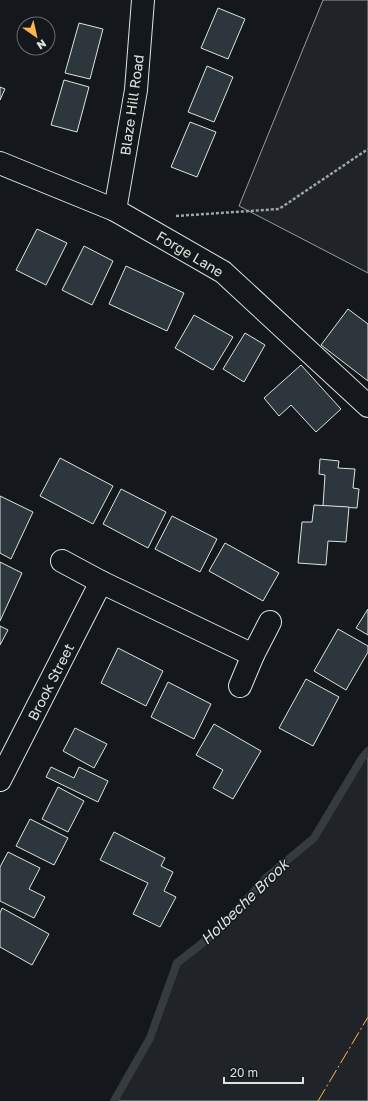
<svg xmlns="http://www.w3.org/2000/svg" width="368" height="1101" font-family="'Golos Text',sans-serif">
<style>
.green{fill:#202428;stroke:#939e99}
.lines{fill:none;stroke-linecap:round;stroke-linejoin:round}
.stream{stroke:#363b3e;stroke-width:8}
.building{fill:#2c363c;stroke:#d8e6dc}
.street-casing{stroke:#d8e6dc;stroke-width:24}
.path{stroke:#9da8a2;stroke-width:2.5;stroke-dasharray:3 2;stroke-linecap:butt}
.street{stroke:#14181c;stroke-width:22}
.power{stroke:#ffb74d;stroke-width:1;stroke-dasharray:14 3 2 3;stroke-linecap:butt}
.labels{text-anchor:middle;stroke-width:3;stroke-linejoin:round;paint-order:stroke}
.street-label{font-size:14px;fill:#d8e6dc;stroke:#14181c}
.water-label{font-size:15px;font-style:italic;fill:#d8e6dc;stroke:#14181c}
</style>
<rect width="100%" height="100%" fill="#14181c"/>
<g class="green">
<path d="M323 0H368V273L239 206Z"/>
<path d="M368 751V1101H114L150 1038 177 963 219 930 267 877 314 838 362 758Z"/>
</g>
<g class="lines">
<path class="stream" d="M114 1101 150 1038 177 963 219 930 267 877 314 838 362 758 368 751"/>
</g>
<g class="building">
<path d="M218 8 245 19 228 59 201 48Z"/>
<path d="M79 23 103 29 90 79 65 73Z"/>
<path d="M207 66 233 77 214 122 188 112Z"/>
<path d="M64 80 89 87 77 132 51 125Z"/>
<path d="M0 87 5 89 0 100Z"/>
<path d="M190 122 216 132 197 177 171 167Z"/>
<path d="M37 229 67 243 46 285 16 270Z"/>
<path d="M84 246 113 261 92 305 62 290Z"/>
<path d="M126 266 184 293 167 331 109 304Z"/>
<path d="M348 309 368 324V381L321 345Z"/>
<path d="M194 315 233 337 213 370 175 348Z"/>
<path d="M245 333 265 345 244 382 223 369Z"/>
<path d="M301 365 341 409 316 432 291 405 279 416 264 398Z"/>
<path d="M60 458 113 486 93 524 40 496Z"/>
<path d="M320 459 339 461 338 468 355 469 353 488 359 489 357 508 323 506 325 475 319 474Z"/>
<path d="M121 489 166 512 148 548 103 524Z"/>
<path d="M0 496 33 512 11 559 0 553Z"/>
<path d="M314 505 349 507 346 542 328 541 326 565 298 563 302 522H312Z"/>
<path d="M172 516 217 539 200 572 155 549Z"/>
<path d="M225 543 279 573 263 601 209 571Z"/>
<path d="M0 562 22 573 0 621Z"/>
<path d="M368 609V635L356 628Z"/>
<path d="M0 626 8 630 0 645Z"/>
<path d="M338 629 368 646V652L346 690 314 671Z"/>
<path d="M118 648 163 671 146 706 101 683Z"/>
<path d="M306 679 339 697 313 746 279 728Z"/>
<path d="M168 682 211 704 194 739 151 717Z"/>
<path d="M214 724 261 751 233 799 213 788 223 770 196 755Z"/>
<path d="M75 728 107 744 94 768 63 751Z"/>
<path d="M51 767 74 778 79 767 108 781 98 802 46 777Z"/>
<path d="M58 787 84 801 68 832 42 819Z"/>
<path d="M30 819 68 838 54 865 16 846Z"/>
<path d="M114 832 165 858 161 866 173 872 164 891 176 897 160 927 133 914 148 883 100 860Z"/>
<path d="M8 852 40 868 29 889 45 897 34 918 0 901V867Z"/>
<path d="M2 908 49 934 32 965 0 947V913Z"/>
</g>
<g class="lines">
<defs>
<g id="street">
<path d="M0 163 115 210 223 272 368 406"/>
<path d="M115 210 136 90 143 0"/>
<path d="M62 561 101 582 253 655"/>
<path d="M240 686 253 655 270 622"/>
<path d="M0 780 101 582"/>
</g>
</defs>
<use href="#street" class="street-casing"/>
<path class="path" d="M176 216 279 209 368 149"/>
<use href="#street" class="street"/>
<path class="power" d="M318 1101 368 1017"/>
</g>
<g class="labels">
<g class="street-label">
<text transform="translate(132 105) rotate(-82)" y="5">Blaze Hill Road</text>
<text transform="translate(190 254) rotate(31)" y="5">Forge Lane</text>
<text transform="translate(51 682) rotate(-63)" y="5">Brook Street</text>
</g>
<g class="water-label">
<text transform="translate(245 902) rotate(-44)" y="5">Holbeche Brook</text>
</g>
</g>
<g transform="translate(36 36) rotate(146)"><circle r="19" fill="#14181c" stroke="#626a69"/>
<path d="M0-3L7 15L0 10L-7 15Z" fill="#ffb74d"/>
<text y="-6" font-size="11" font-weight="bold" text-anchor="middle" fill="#d8e6dc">N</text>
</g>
<path d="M224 1077v6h79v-6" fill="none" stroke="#d8e6dc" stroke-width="2"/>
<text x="230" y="1077" font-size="12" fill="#d8e6dc" stroke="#14181c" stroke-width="3" paint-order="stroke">20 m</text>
</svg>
